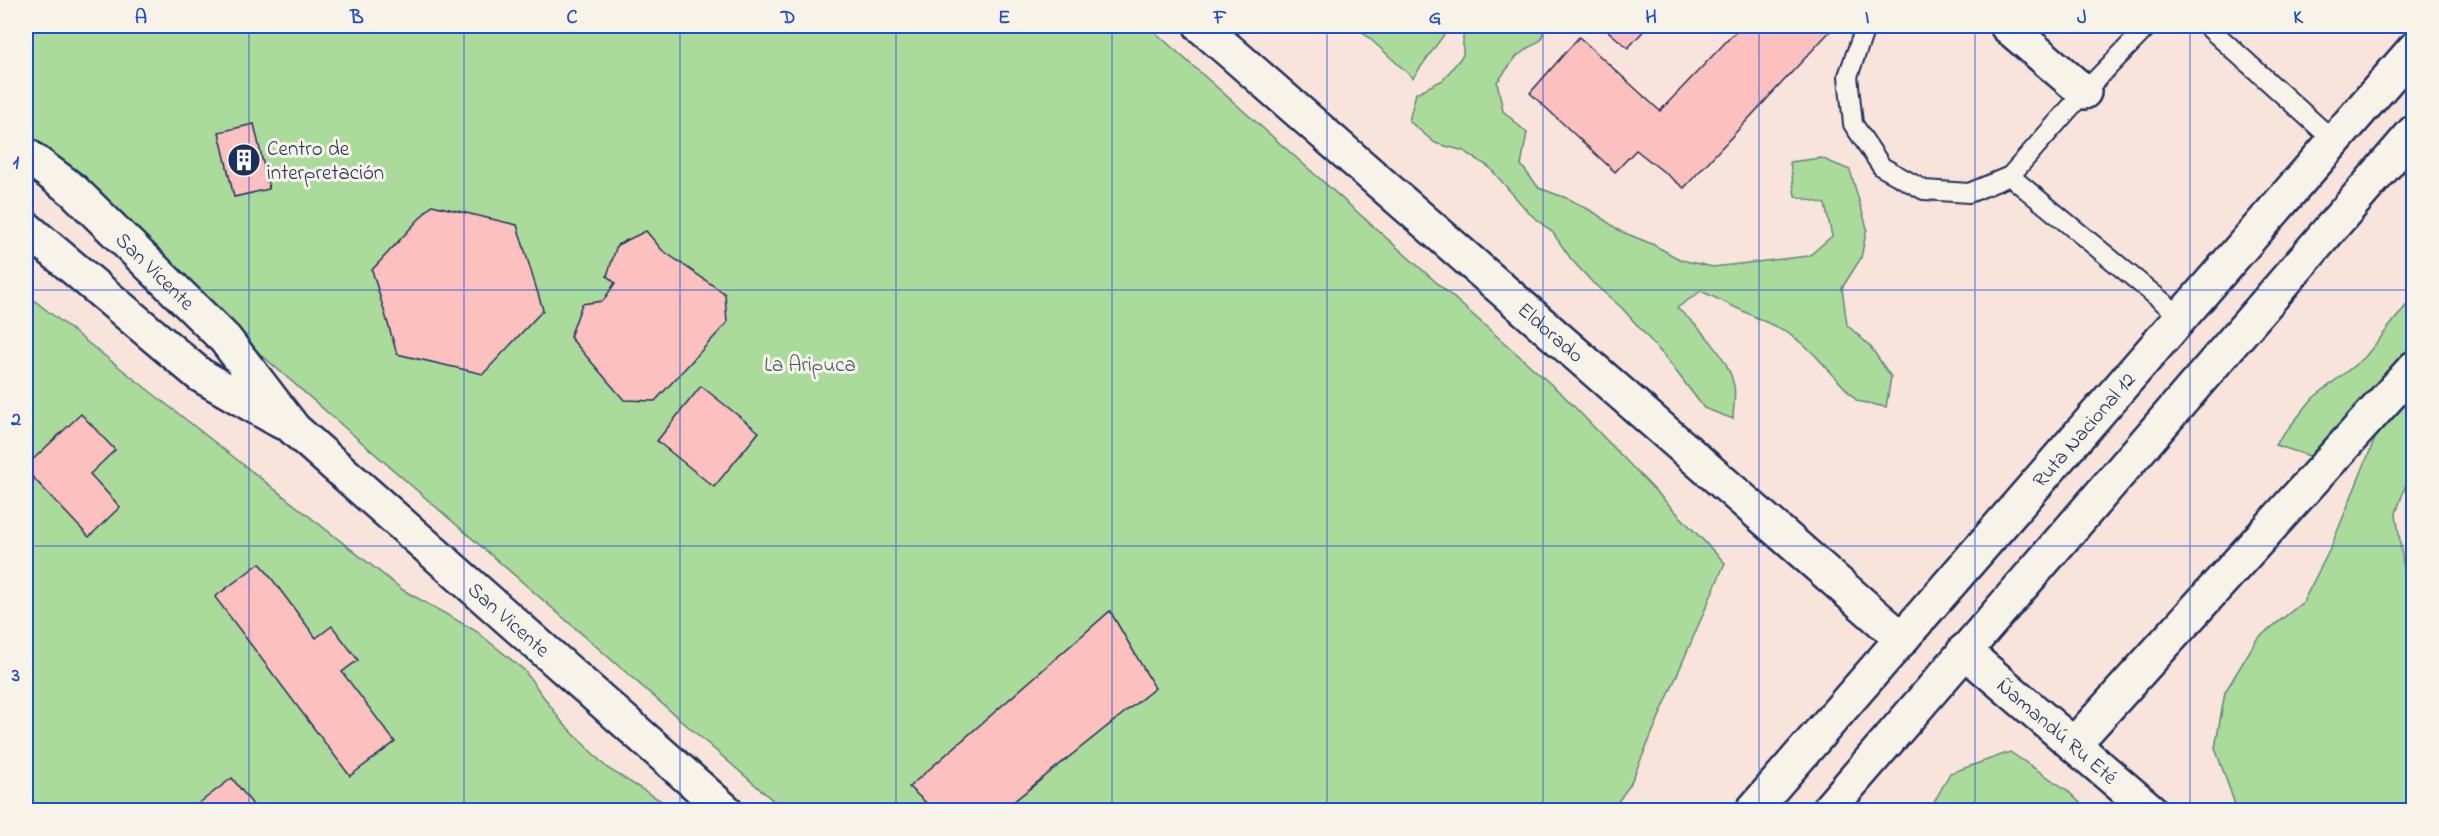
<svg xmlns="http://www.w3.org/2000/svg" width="2439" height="836" font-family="'Indie Flower',sans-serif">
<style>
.green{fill:#aadb9b;stroke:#62857c;stroke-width:1.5}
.building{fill:#fcc0be;stroke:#1b2f5e;stroke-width:1.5}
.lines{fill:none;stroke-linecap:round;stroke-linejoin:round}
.lane-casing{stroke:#1b2f5e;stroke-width:22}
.street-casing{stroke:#1b2f5e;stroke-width:38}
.highway-casing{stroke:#1b2f5e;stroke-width:38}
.lane{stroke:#f7f3e8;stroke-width:18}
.street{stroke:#f7f3e8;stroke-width:33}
.highway{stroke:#f7f3e8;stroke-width:33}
.grid{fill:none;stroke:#1d4ed8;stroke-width:1.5;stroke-opacity:0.55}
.labels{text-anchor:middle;stroke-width:6;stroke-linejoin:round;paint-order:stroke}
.poi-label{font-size:21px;fill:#1b2f5e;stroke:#f7f3e8;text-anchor:start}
.street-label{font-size:21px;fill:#1b2f5e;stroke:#f7f3e8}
.park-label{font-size:21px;fill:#3f5a6d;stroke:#f7f3e8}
.neatline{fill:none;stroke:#1d4ed8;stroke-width:2}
.grid-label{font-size:20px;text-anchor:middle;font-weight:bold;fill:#1d4ed8}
</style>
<rect width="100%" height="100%" fill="#f8e4db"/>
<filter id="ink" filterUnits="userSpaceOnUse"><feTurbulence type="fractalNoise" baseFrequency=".0167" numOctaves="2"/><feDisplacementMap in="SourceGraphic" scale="12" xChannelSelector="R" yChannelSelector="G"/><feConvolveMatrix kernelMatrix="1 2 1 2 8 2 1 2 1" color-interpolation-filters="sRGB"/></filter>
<g filter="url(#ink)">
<g class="green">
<path d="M26 26H1148L1563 395 1725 563 1630 785 1612 810H784L26 150Z"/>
<path d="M1356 26H1444L1448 29 1413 78Z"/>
<path d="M1463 26H1544L1542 39 1517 56 1497 82 1503 111 1527 133 1521 165 1539 188 1569 199 1595 213 1620 231 1652 244 1681 260 1713 267 1809 256 1832 236 1825 204 1795 196 1790 162 1821 158 1850 170 1867 228 1861 258 1842 288 1847 325 1870 346 1891 377 1886 407 1857 401 1814 354 1789 333 1701 291 1677 308C1700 328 1728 355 1734 386 1736 396 1733 409 1733 419L1704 408 1666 358 1622 308 1593 283 1571 259 1553 233 1529 213 1489 167 1464 151 1435 143 1409 121 1416 93 1443 80 1463 55Z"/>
<path d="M26 294 403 590 476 631 524 670 562 722 607 768 663 802 671 810H26Z"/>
<path d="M2413 297V362L2335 464 2275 445 2313 398 2365 357Z"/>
<path d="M2413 384V464L2396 513 2414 640 2413 810H2237L2215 748 2225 692 2257 639 2303 602 2331 547 2378 431Z"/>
<path d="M2010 752 2067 790 2087 810H1930L1950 773Z"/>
</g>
<g class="building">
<path d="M1602 26H1648L1628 48Z"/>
<path d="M1741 26 1834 27 1684 188 1636 150 1615 172 1530 93 1579 37 1660 111Z"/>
<path d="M254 124 269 189 234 197 219 132Z"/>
<path d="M432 205 517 225 543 310 483 374 397 354 372 270Z"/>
<path d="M646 231 662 250 725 294 727 323 655 401 624 400 570 337 582 304 603 301 615 283 607 276 617 245Z"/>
<path d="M701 386 759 432 714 487 657 441Z"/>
<path d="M81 414 115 450 90 474 120 507 89 537 26 470V466Z"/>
<path d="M260 563 316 638 332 626 358 660 342 672 395 742 350 776 215 597Z"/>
<path d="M1110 611 1155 688 1003 810H934L909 787Z"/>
<path d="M232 778 257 810H197L194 807Z"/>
</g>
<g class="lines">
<defs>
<g id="lane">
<path d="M1869 26 1864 31 1848 76 1853 124 1882 167 1924 190 1969 193 2010 176 2084 92 2148 26"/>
<path d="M2207 26 2334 141"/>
<path d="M2010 176 2180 316"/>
</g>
<g id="street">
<path id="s1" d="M1201 26 1902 639"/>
<path d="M2007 26 2084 92"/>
<path id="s2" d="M26 155 73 190 225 339 294 429 725 810"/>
<path d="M26 228 200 375 282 422"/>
<path id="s3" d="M1964 651 2150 810"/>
<path d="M2074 744 2414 368"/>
</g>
<g id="highway">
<path id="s4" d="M1753 810 2414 49"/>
<path d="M1828 810 2414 132"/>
</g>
</defs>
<use href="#lane" class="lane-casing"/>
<use href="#street" class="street-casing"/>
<use href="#highway" class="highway-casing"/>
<use href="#lane" class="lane"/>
<use href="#street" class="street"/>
<use href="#highway" class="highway"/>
</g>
</g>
<path class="grid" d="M249 26V810M464 26V810M680 26V810M896 26V810M1112 26V810M1327 26V810M1543 26V810M1759 26V810M1975 26V810M2190 26V810M26 290H2414M26 546H2414"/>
<defs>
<symbol id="building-disc" viewBox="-11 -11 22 22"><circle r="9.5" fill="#1b2f5e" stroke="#f7f3e8"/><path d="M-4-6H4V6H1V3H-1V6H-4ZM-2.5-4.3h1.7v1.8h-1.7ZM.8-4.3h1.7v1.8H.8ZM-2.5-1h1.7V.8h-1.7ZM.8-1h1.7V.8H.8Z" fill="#fff"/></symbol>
</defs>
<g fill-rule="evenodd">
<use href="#building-disc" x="225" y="141" width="38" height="38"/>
</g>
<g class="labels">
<g class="poi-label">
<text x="267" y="155">Centro de<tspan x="267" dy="24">interpretación</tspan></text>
</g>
<g class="street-label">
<text dy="7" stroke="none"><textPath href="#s2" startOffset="174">San Vicente</textPath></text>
<text dy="7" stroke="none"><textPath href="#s1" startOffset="465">Eldorado</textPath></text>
<text dy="7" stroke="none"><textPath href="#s4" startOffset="504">Ruta Nacional 12</textPath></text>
<text dy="7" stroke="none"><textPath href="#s2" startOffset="672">San Vicente</textPath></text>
<text dy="7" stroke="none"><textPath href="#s3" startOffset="123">Ñamandú Ru Eté</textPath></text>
</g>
<g class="park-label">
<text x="810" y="371">La Aripuca</text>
</g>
</g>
<rect width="2439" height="836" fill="none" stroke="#f7f3e8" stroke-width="66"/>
<rect x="33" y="33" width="2373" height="770" class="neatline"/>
<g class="grid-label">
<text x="141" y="23">A</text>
<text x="357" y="23">B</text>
<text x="572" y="23">C</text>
<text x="788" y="23">D</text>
<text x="1004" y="23">E</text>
<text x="1220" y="23">F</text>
<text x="1435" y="23">G</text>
<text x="1651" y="23">H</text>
<text x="1867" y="23">I</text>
<text x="2082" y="23">J</text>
<text x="2298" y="23">K</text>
<text x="16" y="168">1</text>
<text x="16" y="425">2</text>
<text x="16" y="681">3</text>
</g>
</svg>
